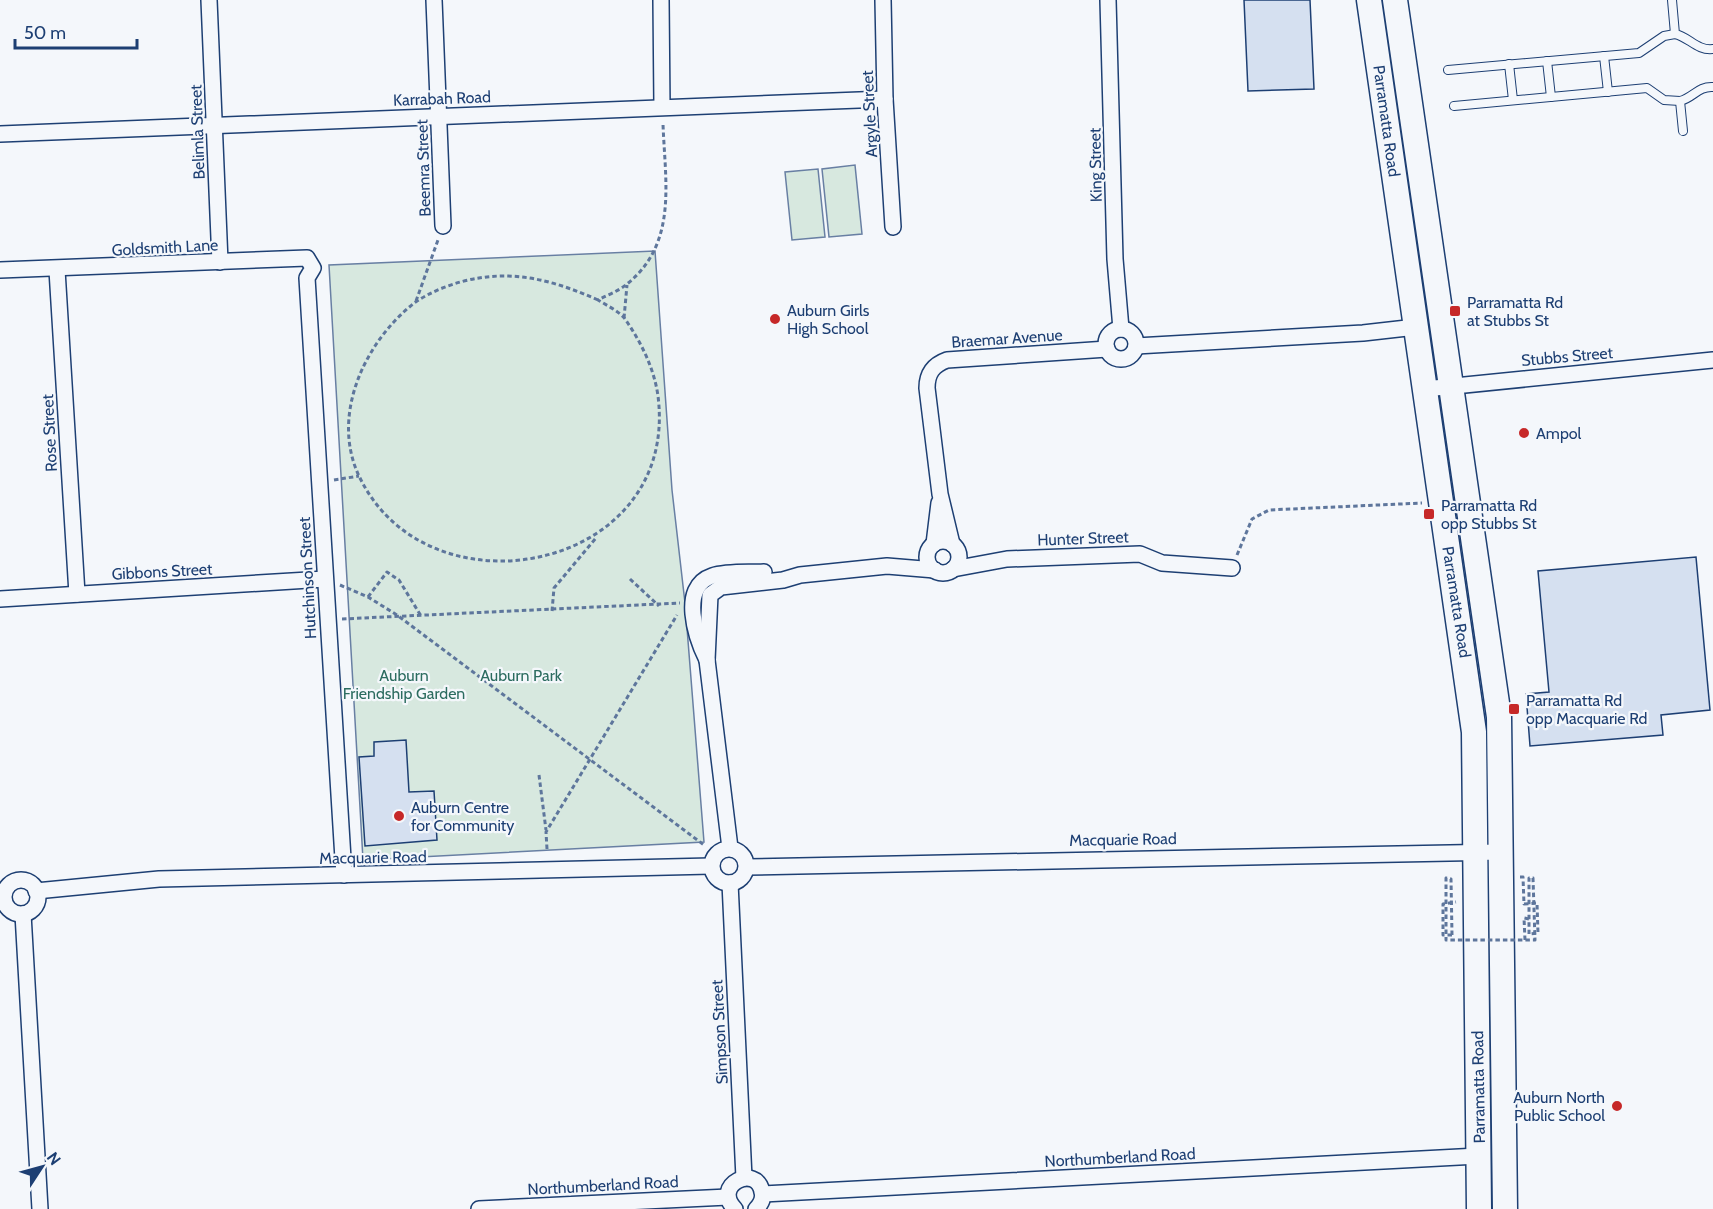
<svg xmlns="http://www.w3.org/2000/svg" width="1713" height="1209" font-family="Cabin,sans-serif">
<style>
.green{fill:#d7e8df;stroke:#687fa3;stroke-width:1.5}
.building{fill:#d5e0f0;stroke:#1d3f73;stroke-width:1.5}
.lines{fill:none;stroke-linecap:round;stroke-linejoin:round}
.service-casing{stroke:#1d3f73;stroke-width:10}
.minor-casing{stroke:#1d3f73;stroke-width:18}
.trunk-casing{stroke:#1d3f73;stroke-width:27}
.path{stroke:#5e769c;stroke-width:3;stroke-dasharray:4.5 3;stroke-linecap:butt}
.service{stroke:#f4f7fb;stroke-width:8}
.minor{stroke:#f4f7fb;stroke-width:15}
.trunk{stroke:#f4f7fb;stroke-width:24}
.path-bridge{stroke:#5e769c;stroke-width:3;stroke-dasharray:4.5 3;stroke-linecap:butt}
.poi-dot{fill:#c62828;stroke:#f4f7fb;stroke-width:2}
.labels{text-anchor:middle;stroke-width:4.5;stroke-linejoin:round;paint-order:stroke}
.street-label{font-size:16px;fill:#1d3f73;stroke:#f4f7fb}
.poi-label{font-size:16px;fill:#1d3f73;stroke:#f4f7fb;text-anchor:start}
.park-label{font-size:16px;fill:#2c6c60;stroke:#f4f7fb}
</style>
<rect width="100%" height="100%" fill="#f4f7fb"/>
<g class="green">
<path d="M855 165 862 234 829 237 822 169Z"/>
<path d="M818 169 825 237 792 240 785 172Z"/>
<path d="M655 251 672 490 685 603 704 842 363 860 329 265Z"/>
</g>
<g class="building">
<path d="M1244 0H1310L1314 89 1248 91Z"/>
<path d="M1696 557 1710 710 1661 715 1663 735 1530 746 1526 694 1549 692 1538 571Z"/>
<path d="M406 740 409 792 434 791 437 840 365 846 359 757 374 756V742Z"/>
</g>
<g class="lines">
<defs>
<g id="service">
<path d="M1672 0 1675 34C1689 37 1697 51 1713 49"/>
<path d="M1604 56 1608 92"/>
<path d="M1547 61 1551 97"/>
<path d="M1509 64 1513 100"/>
<path d="M1448 70 1639 53 1664 36 1675 34"/>
<path d="M1454 106 1647 88 1664 100 1680 101"/>
<path d="M1683 131 1680 101C1693 98 1698 86 1713 87"/>
</g>
<g id="minor">
<path d="M209 0 220 262"/>
<path d="M434 0 443 226"/>
<path d="M661 0 662 107"/>
<path d="M883 0 885 99 893 227"/>
<path d="M1108 0 1115 259 1121 329"/>
<path d="M0 134 885 99"/>
<path d="M0 270 307 258 313 268 307 278 344 875"/>
<path d="M57 270 77 594"/>
<circle cx="1121" cy="344" r="15"/>
<path d="M1136 346 1363 333 1416 327"/>
<path d="M1425 389 1713 360"/>
<circle cx="943" cy="557" r="16"/>
<path d="M934 544 939 503"/>
<path d="M952 544 940 494 927 388C927 373 933 365 947 360L1107 349"/>
<path d="M953 569 1007 559 1140 554 1162 563 1232 568"/>
<path d="M0 599 325 579"/>
<path d="M707 660C696 638 679 587 712 576 728 571 748 573 764 572"/>
<path d="M730 848 707 660 710 595 721 587 783 580 800 575 887 566 935 570"/>
<circle cx="729" cy="866" r="17"/>
<path d="M747 867 1501 852"/>
<circle cx="21" cy="897" r="17"/>
<path d="M730 883 744 1178"/>
<path d="M36 891 159 879 711 866"/>
<path d="M23 914 40 1209"/>
<path d="M763 1194 1478 1156"/>
<path d="M479 1209 728 1197"/>
<path d="M735 1209C711 1185 757 1163 762 1192 764 1199 761 1204 756 1209"/>
</g>
<g id="trunk">
<path d="M1369 0 1474 732 1479 1209"/>
<path d="M1395 0 1499 717 1505 1209"/>
</g>
</defs>
<use href="#service" class="service-casing"/>
<use href="#minor" class="minor-casing"/>
<use href="#trunk" class="trunk-casing"/>
<g class="path">
<path d="M598 300C560 283 521 271 479 278 458 281 430 291 413 304 363 344 329 419 361 480 432 620 680 570 658 396 654 368 641 342 625 319 619 311 606 305 598 300 607 295 619 291 627 284 678 243 665 182 663 124"/>
<path d="M416 301 438 240"/>
<path d="M624 318 627 285"/>
<path d="M334 480 359 476"/>
<path d="M1237 555 1252 519 1269 510 1422 503"/>
<path d="M630 579 659 606"/>
<path d="M340 585 368 597 397 615 704 845"/>
<path d="M368 597 387 572 399 580 421 616"/>
<path d="M552 611 554 588 596 538"/>
<path d="M342 619 680 603"/>
<path d="M539 775 546 830"/>
<path d="M547 849 546 832 677 615"/>
<path d="M1520 877H1523L1524 904 1537 903 1538 933 1529 934"/>
<path d="M1452 935H1443V904L1456 902"/>
<path d="M1525 940 1524 918 1529 919"/>
</g>
<use href="#service" class="service"/>
<use href="#minor" class="minor"/>
<use href="#trunk" class="trunk"/>
<path class="path-bridge" d="M1452 935 1451 879 1446 878V940H1535L1533 878H1529V934"/>
</g>
<g class="poi-dot">
<rect x="1449" y="305" width="12" height="12" rx="3"/>
<circle cx="775" cy="319" r="6"/>
<circle cx="1524" cy="433" r="6"/>
<rect x="1423" y="508" width="12" height="12" rx="3"/>
<rect x="1508" y="703" width="12" height="12" rx="3"/>
<circle cx="399" cy="816" r="6"/>
<circle cx="1617" cy="1106" r="6"/>
</g>
<g class="labels">
<g class="street-label">
<text transform="translate(442 98) rotate(-2)" y="6">Karrabah Road</text>
<text transform="translate(869 114) rotate(-93)" y="6">Argyle Street</text>
<text transform="translate(1387 121) rotate(82)" y="6">Parramatta Road</text>
<text transform="translate(197 132) rotate(-92)" y="6">Belimla Street</text>
<text transform="translate(1095 165) rotate(-91)" y="6">King Street</text>
<text transform="translate(423 168) rotate(-92)" y="6">Beemra Street</text>
<text transform="translate(165 247) rotate(-3)" y="6">Goldsmith Lane</text>
<text transform="translate(1007 338) rotate(-4)" y="6">Braemar Avenue</text>
<text transform="translate(1567 356) rotate(-5)" y="6">Stubbs Street</text>
<text transform="translate(49 433) rotate(-93)" y="6">Rose Street</text>
<text transform="translate(1083 538) rotate(-2)" y="6">Hunter Street</text>
<text transform="translate(162 571) rotate(-3)" y="6">Gibbons Street</text>
<text transform="translate(307 578) rotate(-93)" y="6">Hutchinson Street</text>
<text transform="translate(1457 602) rotate(81)" y="6">Parramatta Road</text>
<text transform="translate(1123 839) rotate(-1)" y="6">Macquarie Road</text>
<text transform="translate(373 857) rotate(-1)" y="6">Macquarie Road</text>
<text transform="translate(719 1032) rotate(-93)" y="6">Simpson Street</text>
<text transform="translate(1478 1087) rotate(-91)" y="6">Parramatta Road</text>
<text transform="translate(1120 1157) rotate(-3)" y="6">Northumberland Road</text>
<text transform="translate(603 1185) rotate(-3)" y="6">Northumberland Road</text>
</g>
<g class="poi-label">
<text x="1467" y="308">Parramatta Rd<tspan x="1467" dy="18">at Stubbs St</tspan></text>
<text x="787" y="316">Auburn Girls<tspan x="787" dy="18">High School</tspan></text>
<text x="1536" y="439">Ampol</text>
<text x="1441" y="511">Parramatta Rd<tspan x="1441" dy="18">opp Stubbs St</tspan></text>
<text x="1526" y="706">Parramatta Rd<tspan x="1526" dy="18">opp Macquarie Rd</tspan></text>
<text x="411" y="813">Auburn Centre<tspan x="411" dy="18">for Community</tspan></text>
<text x="1605" y="1103" text-anchor="end">Auburn North<tspan x="1605" dy="18">Public School</tspan></text>
</g>
<g class="park-label">
<text x="404" y="681">Auburn<tspan x="404" dy="18">Friendship Garden</tspan></text>
<text x="521" y="681">Auburn Park</text>
</g>
</g>
<g transform="translate(42 1167) rotate(54)" stroke="#f4f7fb" stroke-width="4.5" paint-order="stroke">
<path d="M0-4.5L10 22L0 15L-10 22Z" fill="#1d3f73"/>
<text y="-9" font-size="16" font-weight="bold" text-anchor="middle" fill="#1d3f73">N</text>
</g>
<path d="M15 39v9h122v-9" fill="none" stroke="#1d3f73" stroke-width="3"/>
<text x="24" y="39" font-size="18" fill="#1d3f73" stroke="#f4f7fb" stroke-width="4.5" paint-order="stroke">50 m</text>
</svg>
